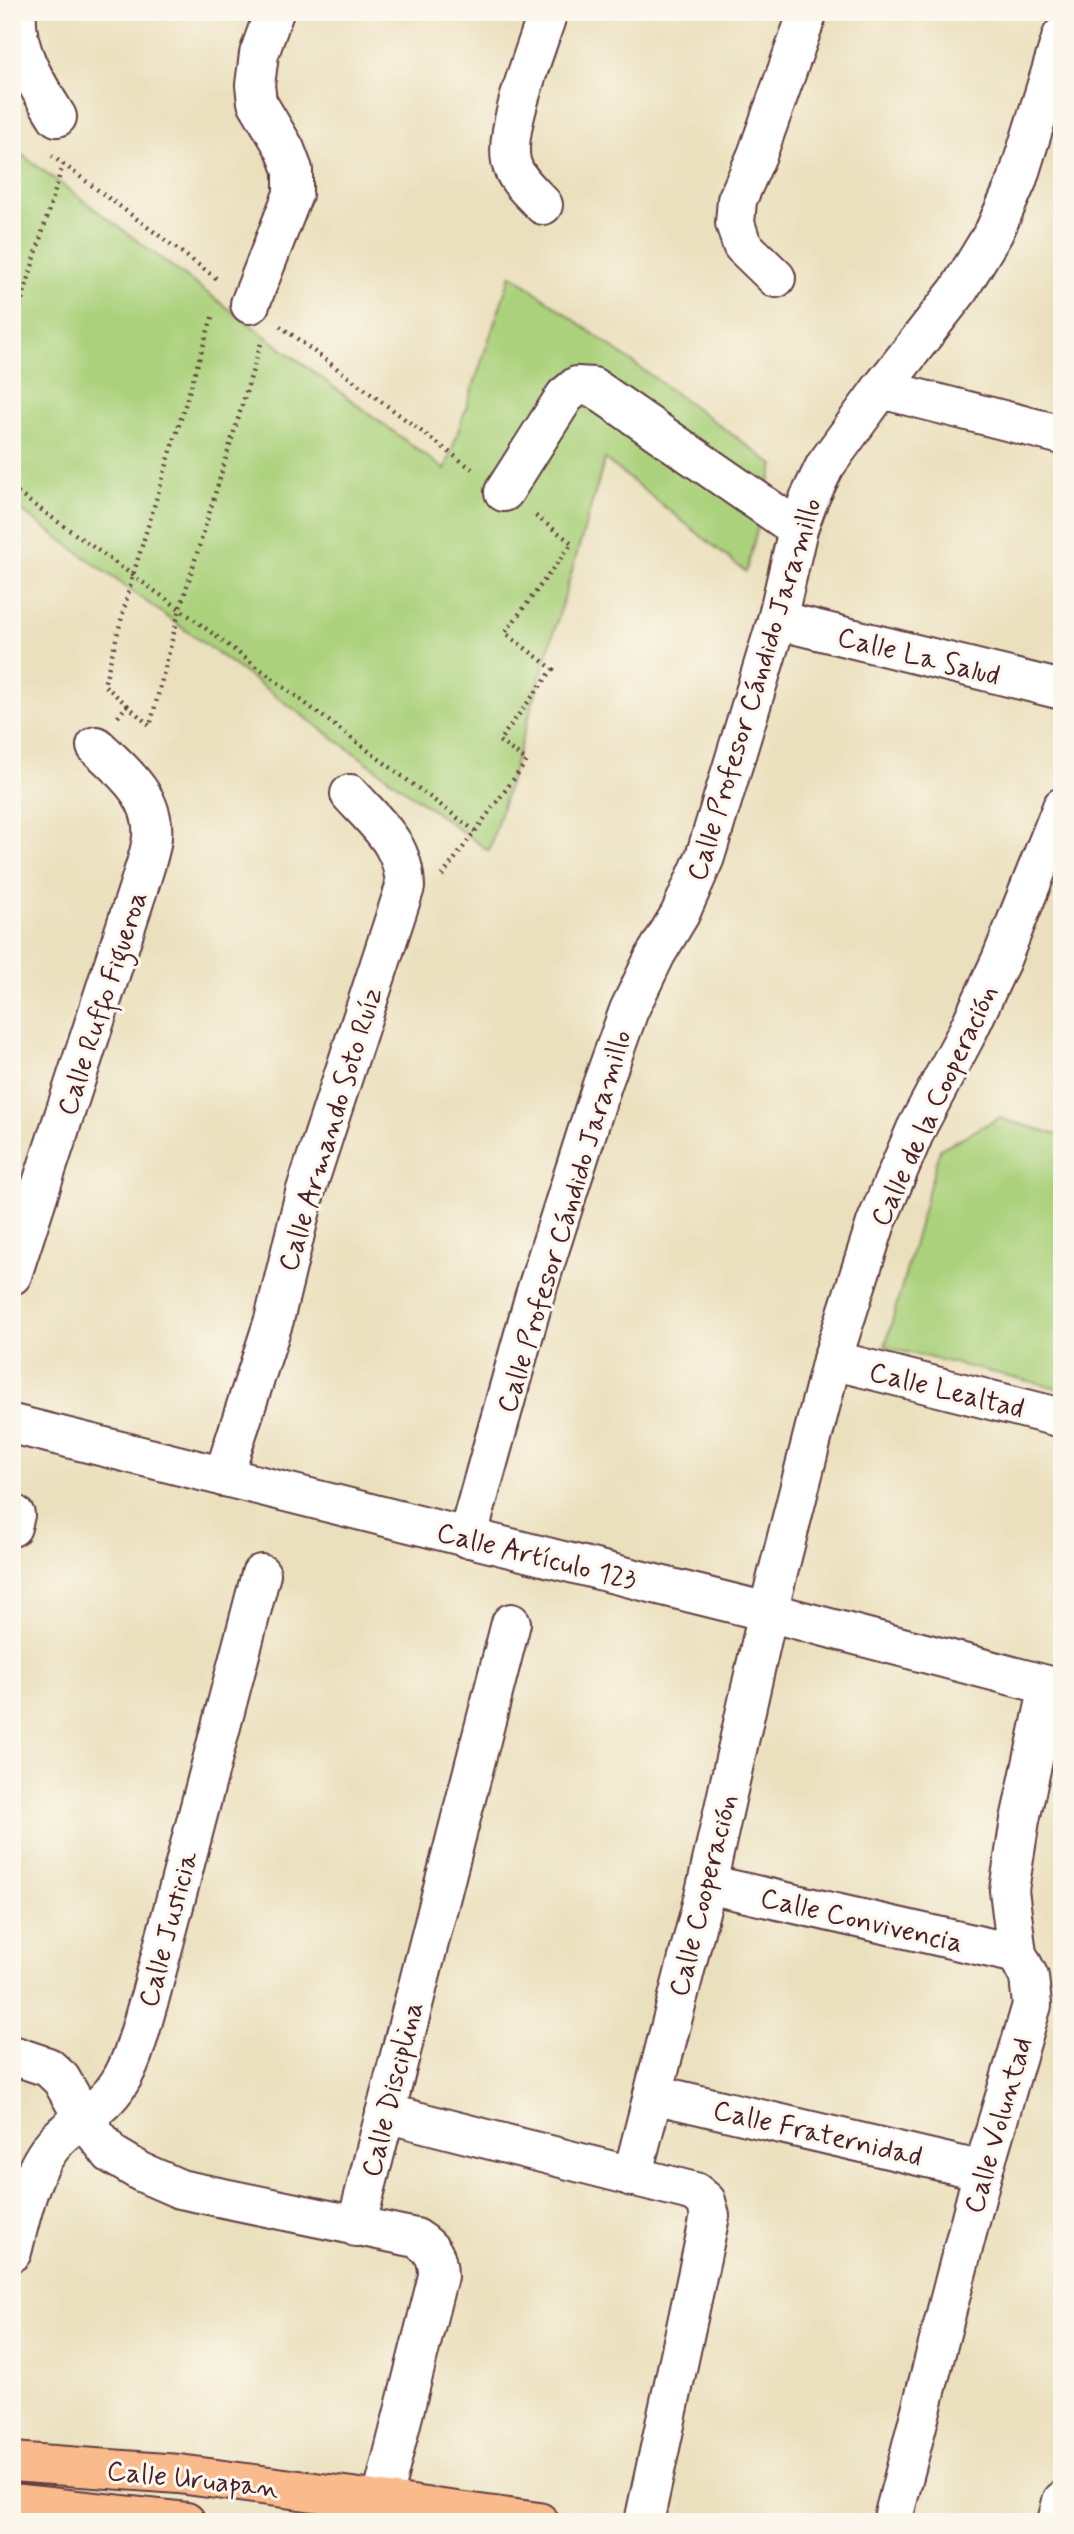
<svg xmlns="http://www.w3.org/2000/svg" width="1074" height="2534" font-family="Mynerve,sans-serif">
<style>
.green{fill:#abd17b;stroke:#7a7853;stroke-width:2}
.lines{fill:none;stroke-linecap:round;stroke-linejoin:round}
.minor-casing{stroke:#623c41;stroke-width:42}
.major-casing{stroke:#623c41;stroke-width:42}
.path{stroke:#623c41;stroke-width:4.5;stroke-dasharray:2 5;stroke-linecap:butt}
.minor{stroke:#fff;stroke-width:38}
.major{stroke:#fabb8c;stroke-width:38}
.labels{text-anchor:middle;stroke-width:6;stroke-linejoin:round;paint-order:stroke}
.street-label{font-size:28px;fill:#4a1f2b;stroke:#fbf7ec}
</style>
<rect width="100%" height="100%" fill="#fbf7ec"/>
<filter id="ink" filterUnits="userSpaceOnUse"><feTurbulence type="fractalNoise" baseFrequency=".0143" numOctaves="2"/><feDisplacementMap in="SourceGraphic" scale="14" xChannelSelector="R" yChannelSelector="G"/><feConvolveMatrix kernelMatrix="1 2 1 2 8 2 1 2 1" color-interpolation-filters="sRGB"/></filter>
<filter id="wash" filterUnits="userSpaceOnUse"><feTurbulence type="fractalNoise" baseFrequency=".00686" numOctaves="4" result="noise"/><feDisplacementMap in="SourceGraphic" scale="28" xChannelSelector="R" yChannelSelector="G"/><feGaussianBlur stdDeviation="1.57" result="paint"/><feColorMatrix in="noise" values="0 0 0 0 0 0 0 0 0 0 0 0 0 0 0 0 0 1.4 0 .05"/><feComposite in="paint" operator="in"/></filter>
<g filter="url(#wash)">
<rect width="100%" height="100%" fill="#ebe0bd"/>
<g class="green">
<path d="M21 154 445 470 511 274 774 465 746 572 605 459 489 851 12 504V183Z"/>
<path d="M999 1118 1062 1136V1389L885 1347 940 1149Z"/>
</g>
</g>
<g filter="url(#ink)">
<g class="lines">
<defs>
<g id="minor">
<path d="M17 12C14 51 38 86 57 117"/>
<path d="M543 205C531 192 514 178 511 161 504 128 537 47 548 12"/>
<path d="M776 278 742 245 735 223 737 200 757 155 808 12"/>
<path d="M250 304 293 194V170L285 149 257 102 255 85 259 54 274 12"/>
<path d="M881 389 1062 435"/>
<path d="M504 492 565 396 577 386 593 387 798 529"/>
<path d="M777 620 1062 690"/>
<path d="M12 1275 141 880C145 866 151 851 152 837 156 797 122 771 96 746"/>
<path d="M832 1360 1062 1418"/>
<path d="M12 1424 768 1612 1062 1689"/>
<path d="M223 1477 274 1320 305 1193 405 887C404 844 377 824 350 794"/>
<path d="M12 1527 15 1515"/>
<path d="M467 1538 534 1298 602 1085 629 1010 656 954 680 914 705 857 777 620 798 529 809 499 825 466 881 389 958 291 994 232 1017 181 1062 36"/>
<path d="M707 1884 1017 1954"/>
<path d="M12 2055 48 2067 61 2079 84 2119 111 2154 141 2172 180 2189 416 2238C432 2248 438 2256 438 2276L382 2499"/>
<path d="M653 2094 983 2171"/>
<path d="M385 2113 695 2192 706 2201 710 2216 644 2522"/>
<path d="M632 2177 707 1884 768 1612 832 1360 876 1223 916 1129 966 1035 1001 960 1062 807"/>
<path d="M356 2227 511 1623"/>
<path d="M12 2252C22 2213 30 2167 59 2138 79 2118 104 2108 119 2083 135 2058 141 2025 150 1997L261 1574"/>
<path d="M892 2522 983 2171 1032 2005 1029 1977 1017 1954 1009 1890 1020 1820 1049 1686"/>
<path d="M1057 2522 1062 2501"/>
</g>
<g id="major">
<path d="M12 2462 179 2474 539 2522"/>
<path d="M12 2503 186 2522"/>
</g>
</defs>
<use href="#minor" class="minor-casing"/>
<use href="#major" class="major-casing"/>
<g class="path">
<path d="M63 164 220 281"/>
<path d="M280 326 472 469"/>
<path d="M12 333 63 164 52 156"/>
<path d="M12 489 180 609 475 831"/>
<path d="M127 705 150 726 180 609 262 340"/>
<path d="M118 717 127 705 104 685 133 575 213 314"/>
<path d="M442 876 527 761 499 741 553 669 505 633 572 543 533 514"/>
</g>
<use href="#minor" class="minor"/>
<use href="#major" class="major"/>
</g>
</g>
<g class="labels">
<g class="street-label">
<text transform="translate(919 655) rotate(14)" y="10">Calle La Salud</text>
<text transform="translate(753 689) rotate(-73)" y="10">Calle Profesor Cándido Jaramillo</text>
<text transform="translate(101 1003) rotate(-72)" y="10">Calle Ruffo Figueroa</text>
<text transform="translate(933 1105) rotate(-65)" y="10">Calle de la Cooperación</text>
<text transform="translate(329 1129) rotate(-73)" y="10">Calle Armando Soto Ruíz</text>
<text transform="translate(563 1221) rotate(-73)" y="10">Calle Profesor Cándido Jaramillo</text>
<text transform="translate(947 1389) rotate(14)" y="10">Calle Lealtad</text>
<text transform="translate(537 1555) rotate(14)" y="10">Calle Artículo 123</text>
<text transform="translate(702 1895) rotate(-76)" y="10">Calle Cooperación</text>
<text transform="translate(862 1919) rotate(13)" y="10">Calle Convivencia</text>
<text transform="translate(167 1929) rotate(-75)" y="10">Calle Justicia</text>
<text transform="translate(391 2089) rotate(-76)" y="10">Calle Disciplina</text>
<text transform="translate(997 2125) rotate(-74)" y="10">Calle Voluntad</text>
<text transform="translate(818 2132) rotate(13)" y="10">Calle Fraternidad</text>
<text transform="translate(193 2478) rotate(6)" y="10">Calle Uruapan</text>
</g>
</g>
<rect width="1074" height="2534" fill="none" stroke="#fbf7ec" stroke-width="42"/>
</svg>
